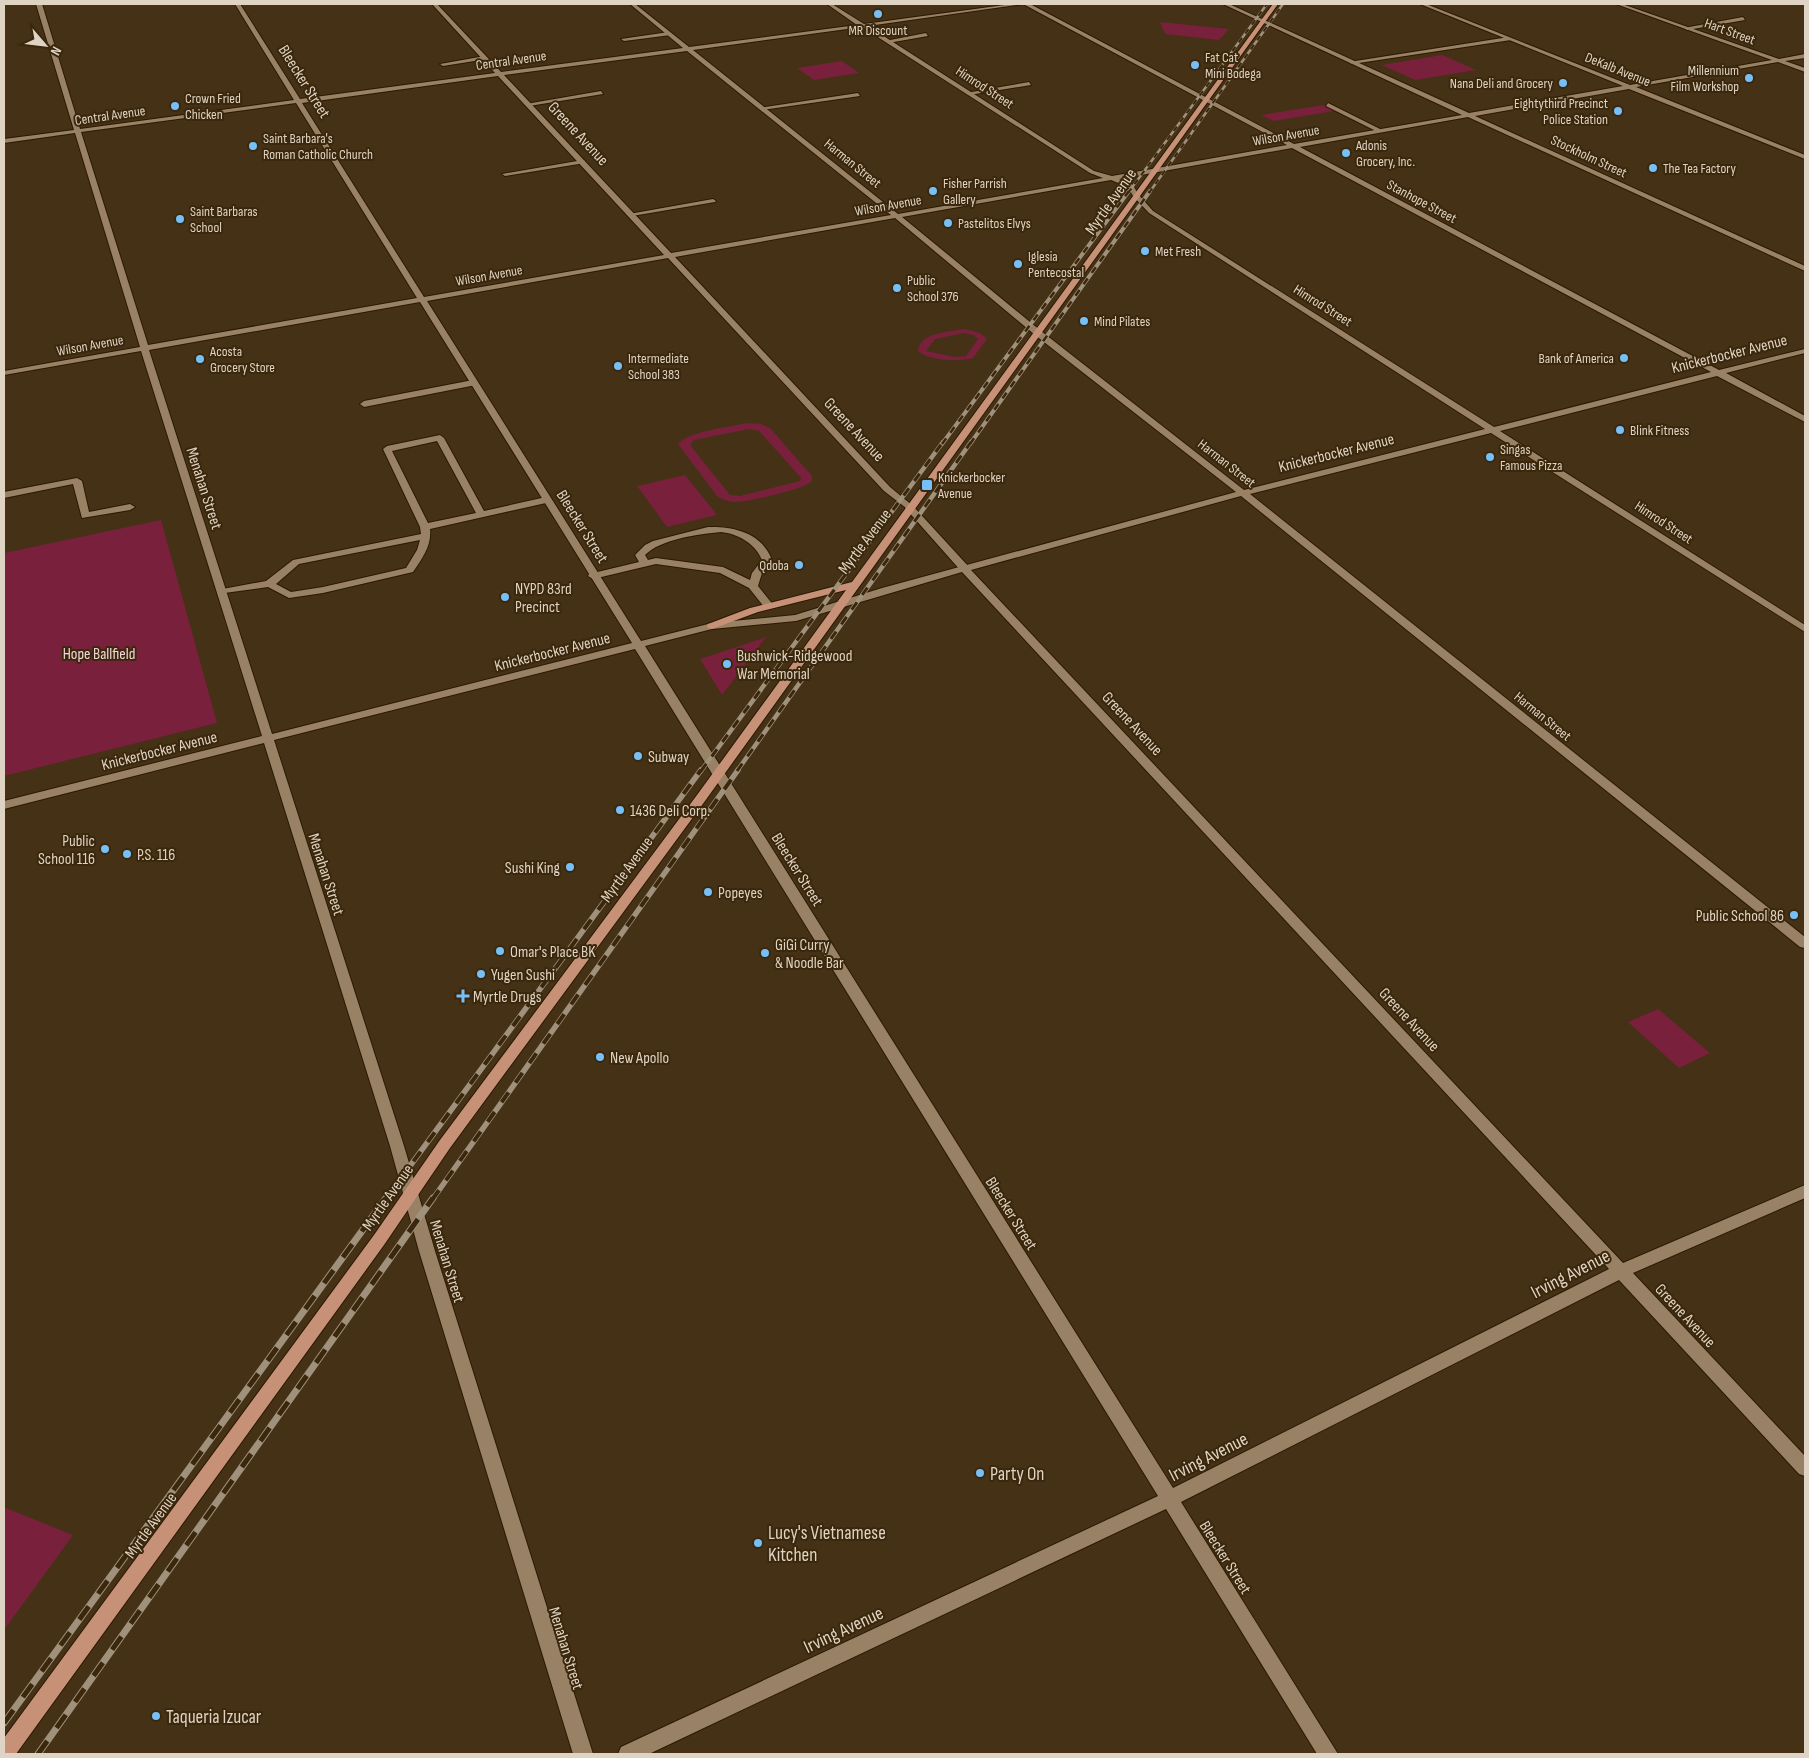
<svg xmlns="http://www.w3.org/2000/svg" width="1809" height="1758" font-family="'Sofia Sans Condensed',sans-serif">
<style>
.green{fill:#78203c;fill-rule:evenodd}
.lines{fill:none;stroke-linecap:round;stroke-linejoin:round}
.service-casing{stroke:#2b1900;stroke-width:2}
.pedestrian-casing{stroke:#2b1900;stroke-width:2}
.minor-casing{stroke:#2b1900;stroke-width:2}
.primary-casing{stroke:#2b1900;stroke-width:2}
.service{fill:#988164;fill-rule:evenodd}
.pedestrian{fill:#988164;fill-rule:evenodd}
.minor{fill:#988164;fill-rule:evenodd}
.primary{fill:#c69177;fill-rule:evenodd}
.rail-far4-casing{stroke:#a0917c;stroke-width:2.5}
.rail-far3-casing{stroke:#a0917c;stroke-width:4}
.rail-far2-casing{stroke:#a0917c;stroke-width:4.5}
.rail-far1-casing{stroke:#a0917c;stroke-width:5.5}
.rail-casing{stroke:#a0917c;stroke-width:7}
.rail-far4{stroke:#3a270c;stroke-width:2;stroke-dasharray:5.5;stroke-linecap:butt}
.rail-far3{stroke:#3a270c;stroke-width:2.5;stroke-dasharray:7;stroke-linecap:butt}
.rail-far2{stroke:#3a270c;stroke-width:3;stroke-dasharray:9;stroke-linecap:butt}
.rail-far1{stroke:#3a270c;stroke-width:4;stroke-dasharray:12;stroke-linecap:butt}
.rail{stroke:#3a270c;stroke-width:5;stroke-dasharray:16;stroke-linecap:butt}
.poi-dot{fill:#76c0f7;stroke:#3a270c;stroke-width:2}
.labels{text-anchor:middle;stroke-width:4;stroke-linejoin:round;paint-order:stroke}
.far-poi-label{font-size:14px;fill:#dfd3c3;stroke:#3a270c;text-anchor:start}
.far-street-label{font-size:14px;fill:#dfd3c3;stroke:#3a270c}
.street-label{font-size:16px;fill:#dfd3c3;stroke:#3a270c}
.poi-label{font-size:16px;fill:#dfd3c3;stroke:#3a270c;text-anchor:start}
.park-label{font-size:16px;fill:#f2d6db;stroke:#3a270c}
.near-street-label{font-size:19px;fill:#dfd3c3;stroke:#3a270c}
.near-poi-label{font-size:19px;fill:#dfd3c3;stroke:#3a270c;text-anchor:start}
</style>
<rect width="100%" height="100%" fill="#453116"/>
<g class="green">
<path d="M1160 22 1229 29 1219 40 1165 34Z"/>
<path d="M1442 55 1476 70 1415 80 1382 65Z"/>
<path d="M842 61 859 73 814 80 797 68Z"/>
<path d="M1324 105 1334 111 1274 121 1261 115Z"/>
<path d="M965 329 980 333 987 339 973 358C959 362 929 361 918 351 920 332 949 332 965 329ZM964 333 974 335 978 339 966 356 955 357 926 351 935 339Z"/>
<path d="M747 423 761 424 770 428 812 476V481C805 489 748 502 736 502 729 502 723 500 717 496L678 444C689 431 730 427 747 423ZM749 429 759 431 801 478 800 481 740 496 730 495 690 445 694 440Z"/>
<path d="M685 475 717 515 667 527 637 486Z"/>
<path d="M161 520 217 723 4 776V553Z"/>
<path d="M766 637 722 695 700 659Z"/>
<path d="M1658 1009 1710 1053 1679 1068 1628 1022Z"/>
<path d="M6 1508 73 1535 4 1630V1509Z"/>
</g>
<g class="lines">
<defs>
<g id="service">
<path d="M1743 17 1745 20 1687 30 1684 28Z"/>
<path d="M669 32 671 35 624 41 621 39Z"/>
<path d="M926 33 928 36 888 43 885 41Z"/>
<path d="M1509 37 1511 40 1352 64 1349 62Z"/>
<path d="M485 56 487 59 443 66 440 64Z"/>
<path d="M1029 82 1031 85 969 95 966 93Z"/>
<path d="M601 91 603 94 529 106 526 104Z"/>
<path d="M858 93 860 96 762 110 759 108Z"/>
<path d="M1328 103 1382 130 1383 131 1378 132 1326 106Z"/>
<path d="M583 160 585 161V163L505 176 502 174Z"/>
<path d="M713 199 716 201 715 202 632 216 629 214Z"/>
<path d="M473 380 477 383 476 385 364 407 360 404 364 401Z"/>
<path d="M440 435 444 438 484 511 546 497 551 500 546 503 430 529C432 545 422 559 413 572L323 593 289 598 268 587 217 594V590L266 581 293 560 421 534 420 527 383 449 387 446ZM437 441 476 513 428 523 392 451ZM420 540 417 550 406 568 323 587 291 592 276 584 299 564Z"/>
<path d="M77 478 82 481 89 512 130 504 135 507 130 510 82 518 73 484 4 498V492Z"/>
<path d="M708 527C734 526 762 533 772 560L762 573 758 586 774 606 773 608H765L749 588 720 573 656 564 593 579 588 576 589 574 639 562 635 555 645 545 653 541ZM721 532C738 534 755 543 762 560L752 573 750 580 723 567 656 558 648 560 645 555C661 539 699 534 721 532Z"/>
</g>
<path id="pedestrian" d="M910 505 913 506 969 567V571H961L907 510 905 508Z"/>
<path id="minor" d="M36 4H42L80 129 294 100 235 4H240L300 99 495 73 432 4H437L501 72 683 48 630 4H635L689 47 857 25 827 4H832L864 24 1012 4H1030L1294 144 1462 115 1223 4H1229L1469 113 1623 86 1420 4H1426L1630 85 1772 60 1616 4H1622L1779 59 1805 54V58L1785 61 1805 68V72L1778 62 1636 87 1805 155V159L1629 89 1475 116 1805 266V271L1468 117 1300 147 1719 370 1805 349V353L1726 373 1805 416V422L1717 376 1500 431 1805 625V632L1491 433 1250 494 1805 937V948L1800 947 1241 496 971 570 1623 1263 1805 1185V1198L1633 1273 1805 1456V1476L1799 1474 1619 1280 1181 1502 1338 1754H1317L1166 1509 649 1754H618L621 1747 1158 1496 635 649 274 740 404 1146 435 1251 593 1754H573L419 1251 390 1146 264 743 4 809V801L262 736 141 351 4 375V371L140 347 75 133 4 143V139L74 130ZM1024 4 1025 5 1287 145 1112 176 1094 171 868 26ZM862 27 1090 173 1103 178 898 214 693 50ZM687 51 891 215 671 253 504 75ZM498 76 664 255 424 297 302 103ZM296 103 417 298 148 345 81 132ZM1292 148 1711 372 1494 427 1153 211 1138 194 1133 185 1119 179ZM1111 180 1128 187 1133 196 1149 213 1485 429 1244 490 1041 331 902 217ZM895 218 1035 335 1236 492 882 588 795 615 712 623 641 641 427 301 668 258 884 491 910 511 915 508 913 506 890 487 675 257ZM420 302 632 643 272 734 149 350ZM962 572 1609 1269 1173 1488 645 646 712 629 796 621Z"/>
<path id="primary" d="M1273 4H1278L705 801 450 1148 384 1245 16 1754H4V1738L374 1235 440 1140 697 795 846 590 758 612 712 629 708 628 707 626 708 624 750 608 852 582Z"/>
</defs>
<use href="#service" class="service-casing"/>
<use href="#pedestrian" class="pedestrian-casing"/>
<use href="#minor" class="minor-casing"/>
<use href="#primary" class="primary-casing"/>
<use href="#service" class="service"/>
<use href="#pedestrian" class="pedestrian"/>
<use href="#minor" class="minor"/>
<use href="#primary" class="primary"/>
<defs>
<g id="rail-far4">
<path d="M1128 193 1267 4"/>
<path d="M1149 193 1283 4"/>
</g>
<g id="rail-far3">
<path d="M942 444 1129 191"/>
<path d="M970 444 1150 191"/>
</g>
<g id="rail-far2">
<path d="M701 771 943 442"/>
<path d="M737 771 971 442"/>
</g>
<g id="rail-far1">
<path d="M385 1200 701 770"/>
<path d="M432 1200 738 770"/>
</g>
<g id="rail">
<path d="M4 1723 386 1198"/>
<path d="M38 1754 433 1198"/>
</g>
</defs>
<use href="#rail-far4" class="rail-far4-casing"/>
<use href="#rail-far3" class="rail-far3-casing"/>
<use href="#rail-far2" class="rail-far2-casing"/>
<use href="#rail-far1" class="rail-far1-casing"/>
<use href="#rail" class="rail-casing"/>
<use href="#rail-far4" class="rail-far4"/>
<use href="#rail-far3" class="rail-far3"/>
<use href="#rail-far2" class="rail-far2"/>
<use href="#rail-far1" class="rail-far1"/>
<use href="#rail" class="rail"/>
</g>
<g class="poi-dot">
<circle cx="878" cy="14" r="5"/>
<circle cx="1195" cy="65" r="5"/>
<circle cx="1749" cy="78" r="5"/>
<circle cx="1563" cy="83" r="5"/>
<circle cx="175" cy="106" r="5"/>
<circle cx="1618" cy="111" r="5"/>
<circle cx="253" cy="146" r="5"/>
<circle cx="1346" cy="153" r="5"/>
<circle cx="1653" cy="168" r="5"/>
<circle cx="933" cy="191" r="5"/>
<circle cx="180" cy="219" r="5"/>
<circle cx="948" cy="223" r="5"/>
<circle cx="1145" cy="251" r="5"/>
<circle cx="1018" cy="264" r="5"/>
<circle cx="897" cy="288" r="5"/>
<circle cx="1084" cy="321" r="5"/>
<circle cx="1624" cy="358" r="5"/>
<circle cx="200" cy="359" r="5"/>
<circle cx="618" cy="366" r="5"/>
<circle cx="1620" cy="430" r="5"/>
<circle cx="1490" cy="457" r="5"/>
<rect x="921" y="479" width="12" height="12" rx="2.5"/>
<circle cx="799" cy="565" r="5"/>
<circle cx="505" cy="597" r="5"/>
<circle cx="727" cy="664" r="5"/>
<circle cx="638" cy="756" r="5"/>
<circle cx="620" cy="810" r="5"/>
<circle cx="105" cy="849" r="5"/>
<circle cx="127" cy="854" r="5"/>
<circle cx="570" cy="867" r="5"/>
<circle cx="708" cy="892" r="5"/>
<circle cx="1794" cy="915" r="5"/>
<circle cx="500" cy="951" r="5"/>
<circle cx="765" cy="953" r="5"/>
<circle cx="481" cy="974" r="5"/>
<path d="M460.5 988.5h5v5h5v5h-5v5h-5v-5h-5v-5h5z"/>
<circle cx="600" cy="1057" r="5"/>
<circle cx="980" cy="1473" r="5"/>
<circle cx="758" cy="1543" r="5"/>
<circle cx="156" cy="1716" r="5"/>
</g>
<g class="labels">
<g class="far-poi-label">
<text x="878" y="35" text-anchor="middle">MR Discount</text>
<text x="1205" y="62">Fat Cat<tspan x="1205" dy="16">Mini Bodega</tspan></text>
<text x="1739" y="75" text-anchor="end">Millennium<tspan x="1739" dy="16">Film Workshop</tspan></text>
<text x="1553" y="88" text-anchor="end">Nana Deli and Grocery</text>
<text x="185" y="103">Crown Fried<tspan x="185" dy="16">Chicken</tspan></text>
<text x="1608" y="108" text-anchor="end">Eightythird Precinct<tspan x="1608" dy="16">Police Station</tspan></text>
<text x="263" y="143">Saint Barbara's<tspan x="263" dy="16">Roman Catholic Church</tspan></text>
<text x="1356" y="150">Adonis<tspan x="1356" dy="16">Grocery, Inc.</tspan></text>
<text x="1663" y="173">The Tea Factory</text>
<text x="943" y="188">Fisher Parrish<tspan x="943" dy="16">Gallery</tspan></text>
<text x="190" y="216">Saint Barbaras<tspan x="190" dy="16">School</tspan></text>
<text x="958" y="228">Pastelitos Elvys</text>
<text x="1155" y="256">Met Fresh</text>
<text x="1028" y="261">Iglesia<tspan x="1028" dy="16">Pentecostal</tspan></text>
<text x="907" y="285">Public<tspan x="907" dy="16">School 376</tspan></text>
<text x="1094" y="326">Mind Pilates</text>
<text x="210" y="356">Acosta<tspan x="210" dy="16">Grocery Store</tspan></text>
<text x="628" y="363">Intermediate<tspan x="628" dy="16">School 383</tspan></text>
<text x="1614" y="363" text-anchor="end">Bank of America</text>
<text x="1630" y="435">Blink Fitness</text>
<text x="1500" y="454">Singas<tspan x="1500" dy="16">Famous Pizza</tspan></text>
<text x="938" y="482">Knickerbocker<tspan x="938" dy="16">Avenue</tspan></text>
<text x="789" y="570" text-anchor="end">Qdoba</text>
</g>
<g class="far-street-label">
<text transform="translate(1730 31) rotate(20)" y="5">Hart Street</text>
<text transform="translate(511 60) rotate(-8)" y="5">Central Avenue</text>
<text transform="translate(1618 69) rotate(22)" y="5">DeKalb Avenue</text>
<text transform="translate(985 87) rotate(33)" y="5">Himrod Street</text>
<text transform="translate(110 115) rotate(-8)" y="5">Central Avenue</text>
<text transform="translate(1286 135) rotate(-10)" y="5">Wilson Avenue</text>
<text transform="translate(1589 156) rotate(25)" y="5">Stockholm Street</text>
<text transform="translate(853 163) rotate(39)" y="5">Harman Street</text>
<text transform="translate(1422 201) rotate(28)" y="5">Stanhope Street</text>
<text transform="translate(888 205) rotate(-10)" y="5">Wilson Avenue</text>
<text transform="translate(489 275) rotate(-10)" y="5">Wilson Avenue</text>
<text transform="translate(1323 305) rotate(32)" y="5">Himrod Street</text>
<text transform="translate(90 345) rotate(-10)" y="5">Wilson Avenue</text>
<text transform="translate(1227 463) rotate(38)" y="5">Harman Street</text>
<text transform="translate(1664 522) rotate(33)" y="5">Himrod Street</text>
<text transform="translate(1543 716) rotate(39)" y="5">Harman Street</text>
</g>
<g class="street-label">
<text transform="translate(305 81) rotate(58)" y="6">Bleecker Street</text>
<text transform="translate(579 133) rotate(47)" y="6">Greene Avenue</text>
<text transform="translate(1110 201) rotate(-55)" y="6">Myrtle Avenue</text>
<text transform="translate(1729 353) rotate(-14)" y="6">Knickerbocker Avenue</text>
<text transform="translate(855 429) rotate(47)" y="6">Greene Avenue</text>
<text transform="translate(1336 452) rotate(-14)" y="6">Knickerbocker Avenue</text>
<text transform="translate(205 488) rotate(72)" y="6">Menahan Street</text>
<text transform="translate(583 526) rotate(58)" y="6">Bleecker Street</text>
<text transform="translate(864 541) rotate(-53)" y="6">Myrtle Avenue</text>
<text transform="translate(552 651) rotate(-14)" y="6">Knickerbocker Avenue</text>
<text transform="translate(1133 723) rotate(47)" y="6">Greene Avenue</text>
<text transform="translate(159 750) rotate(-14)" y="6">Knickerbocker Avenue</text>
<text transform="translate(626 869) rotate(-54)" y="6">Myrtle Avenue</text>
<text transform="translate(798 869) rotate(58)" y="6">Bleecker Street</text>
<text transform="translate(327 874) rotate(72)" y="6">Menahan Street</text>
<text transform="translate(1410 1019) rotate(47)" y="6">Greene Avenue</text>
<text transform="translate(387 1197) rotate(-55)" y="6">Myrtle Avenue</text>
<text transform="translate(1012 1213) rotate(58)" y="6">Bleecker Street</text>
<text transform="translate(448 1261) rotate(73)" y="6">Menahan Street</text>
<text transform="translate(1686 1315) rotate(47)" y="6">Greene Avenue</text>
<text transform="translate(150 1525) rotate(-54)" y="6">Myrtle Avenue</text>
<text transform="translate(1226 1557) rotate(58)" y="6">Bleecker Street</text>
<text transform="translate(567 1648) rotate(73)" y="6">Menahan Street</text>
</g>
<g class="poi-label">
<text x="515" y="594">NYPD 83rd<tspan x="515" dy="18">Precinct</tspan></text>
<text x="737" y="661">Bushwick-Ridgewood<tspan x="737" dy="18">War Memorial</tspan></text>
<text x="648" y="762">Subway</text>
<text x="630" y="816">1436 Deli Corp.</text>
<text x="95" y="846" text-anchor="end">Public<tspan x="95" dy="18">School 116</tspan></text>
<text x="137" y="860">P.S. 116</text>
<text x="560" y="873" text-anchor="end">Sushi King</text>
<text x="718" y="898">Popeyes</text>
<text x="1784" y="921" text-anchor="end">Public School 86</text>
<text x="775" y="950">GiGi Curry<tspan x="775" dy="18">&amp; Noodle Bar</tspan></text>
<text x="510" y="957">Omar's Place BK</text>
<text x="491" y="980">Yugen Sushi</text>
<text x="473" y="1002">Myrtle Drugs</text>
<text x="610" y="1063">New Apollo</text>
</g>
<g class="park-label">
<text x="99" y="659">Hope Ballfield</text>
</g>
<g class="near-street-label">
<text transform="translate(1570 1273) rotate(-27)" y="7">Irving Avenue</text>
<text transform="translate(1208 1456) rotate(-27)" y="7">Irving Avenue</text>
<text transform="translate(843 1629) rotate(-25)" y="7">Irving Avenue</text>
</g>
<g class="near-poi-label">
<text x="990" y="1480">Party On</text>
<text x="768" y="1539">Lucy's Vietnamese<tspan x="768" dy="22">Kitchen</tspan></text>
<text x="166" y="1723">Taqueria Izucar</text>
</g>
</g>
<rect width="1809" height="1758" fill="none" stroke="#dfd3c3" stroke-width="10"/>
<g transform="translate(45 45) rotate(118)" stroke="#3a270c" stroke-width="4" paint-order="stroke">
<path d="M0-4L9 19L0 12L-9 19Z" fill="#dfd3c3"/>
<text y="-8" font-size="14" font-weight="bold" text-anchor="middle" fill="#dfd3c3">N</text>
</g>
</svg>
